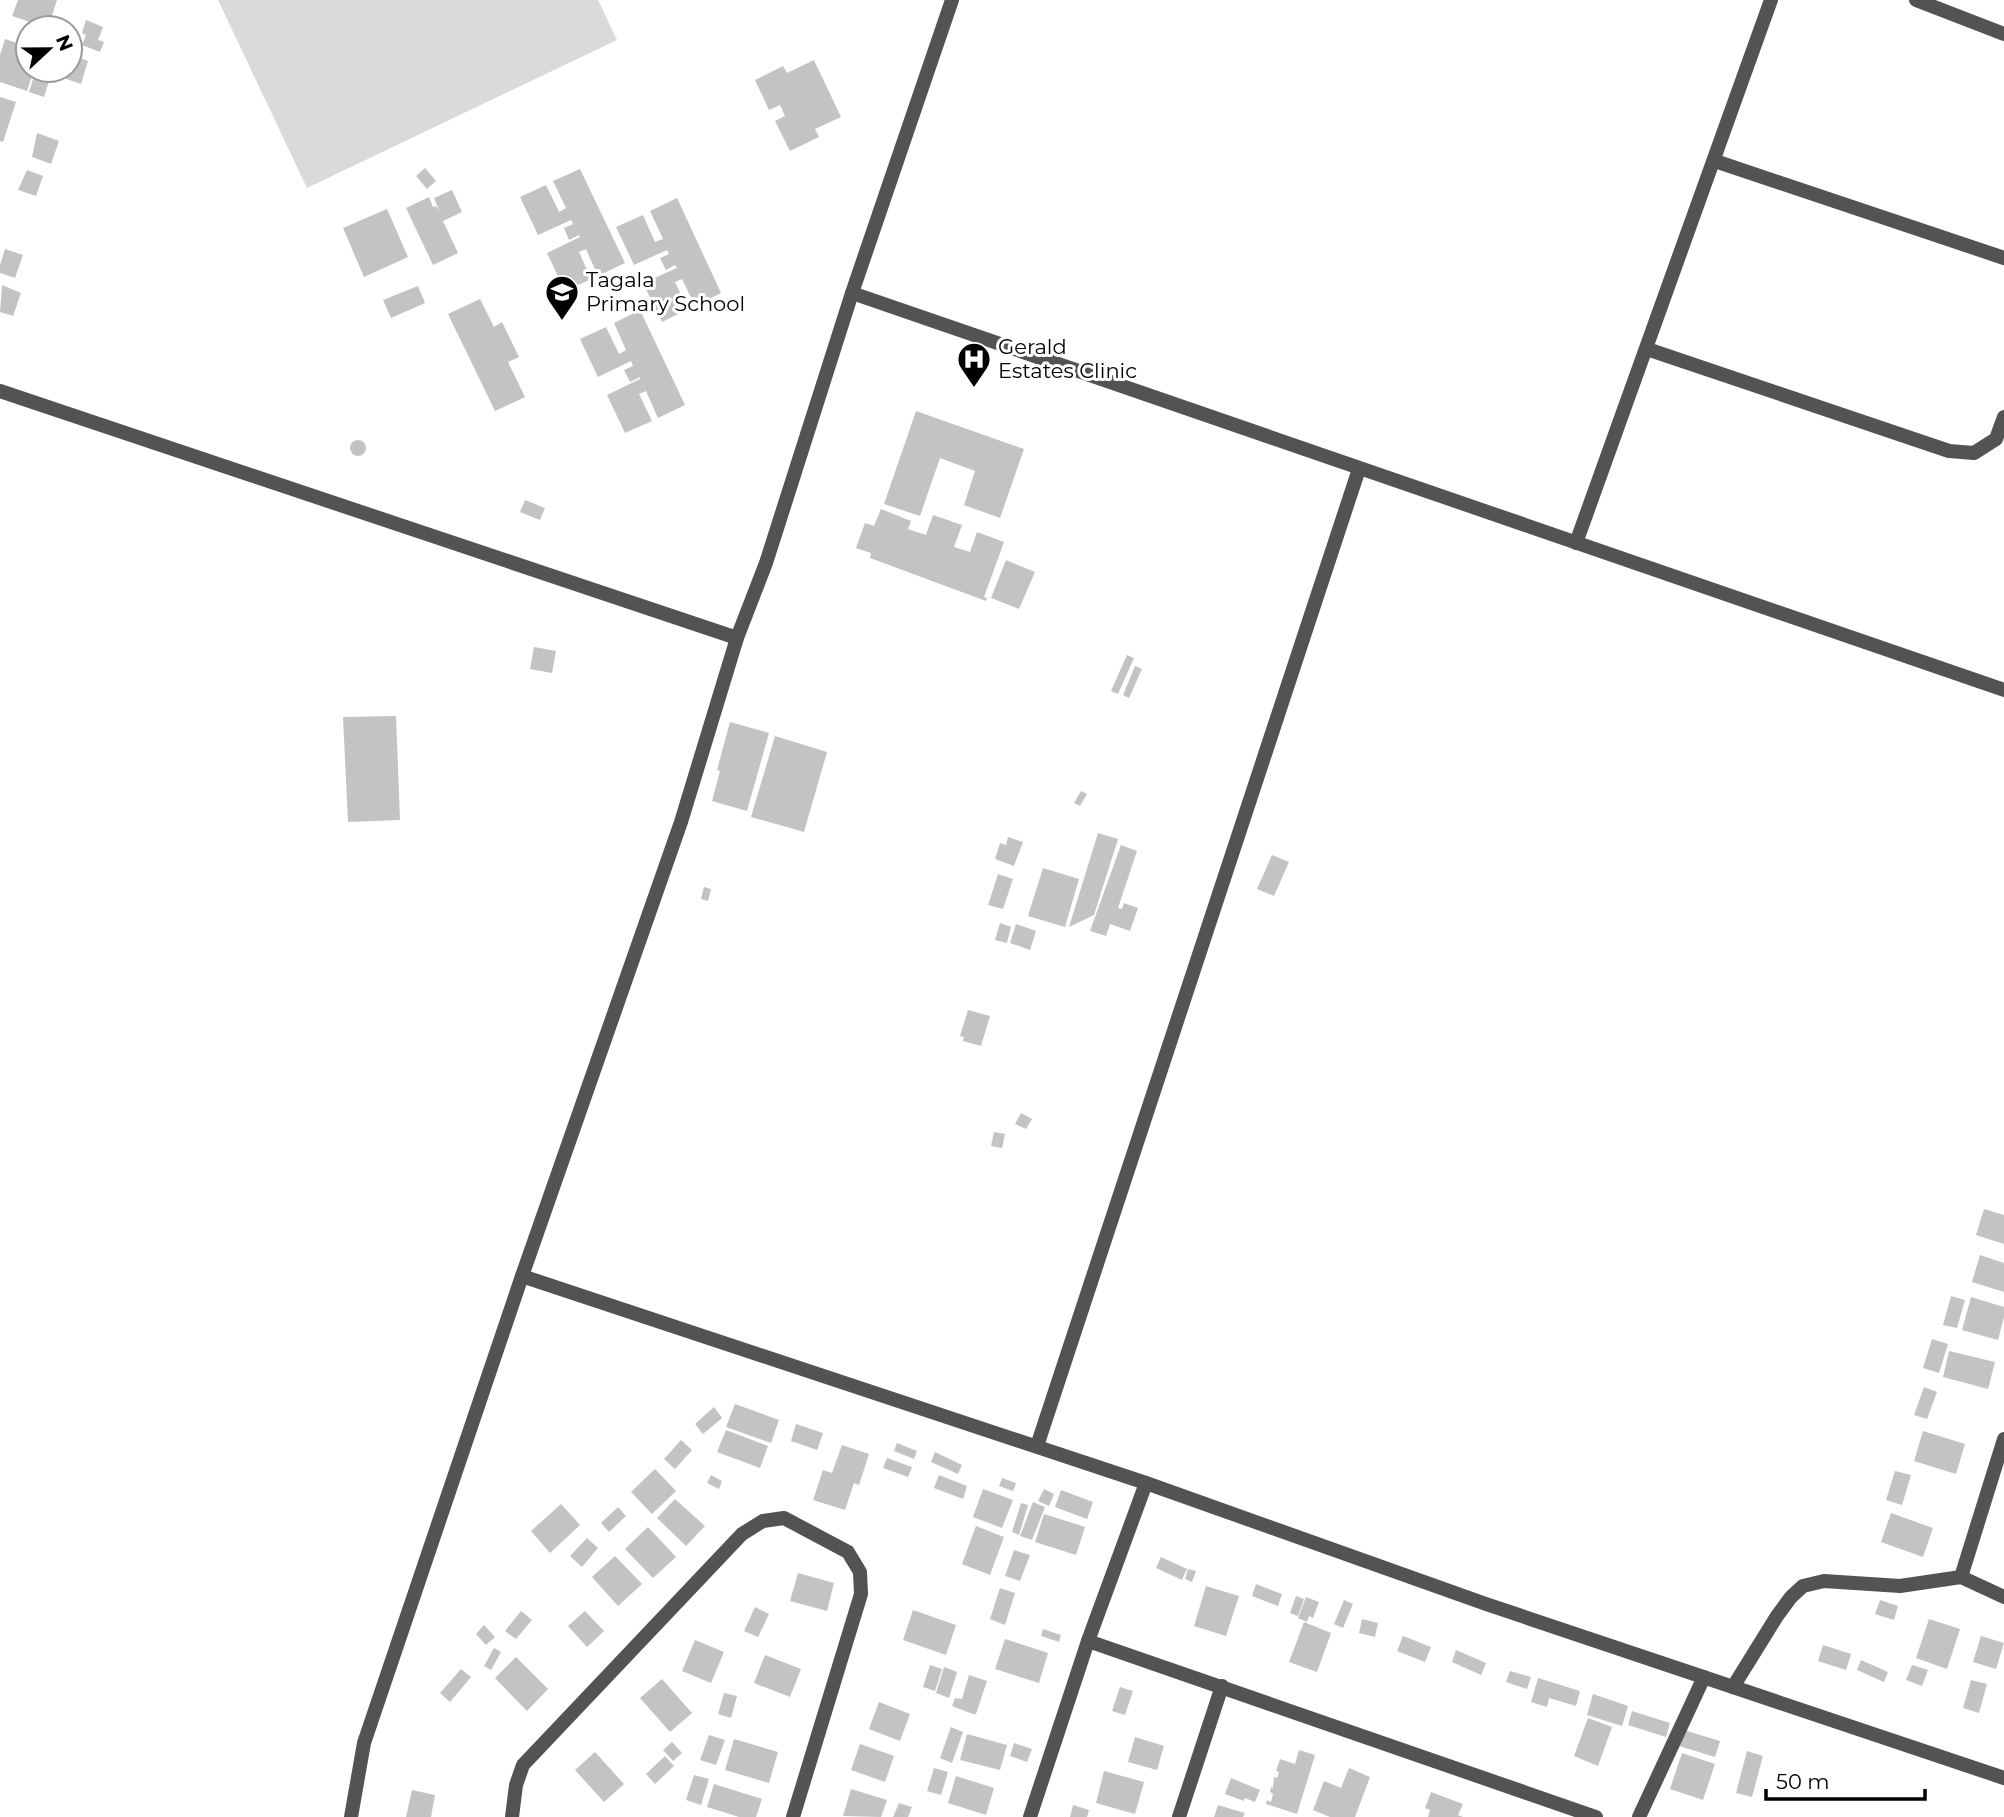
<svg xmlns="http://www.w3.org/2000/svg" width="2004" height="1817" font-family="Montserrat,sans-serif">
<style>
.green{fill:#dadada}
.building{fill:#c3c3c3}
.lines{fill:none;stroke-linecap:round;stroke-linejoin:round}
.street{stroke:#535353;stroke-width:14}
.labels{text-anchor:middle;stroke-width:6;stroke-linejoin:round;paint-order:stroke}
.poi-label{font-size:21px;fill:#000;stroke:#fff;text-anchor:start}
</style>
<rect width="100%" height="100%" fill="#fff"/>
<path class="green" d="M218 0H598L617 40 307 188Z"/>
<g class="building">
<path d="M18 0H57L48 28 12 16Z"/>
<path d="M86 20 103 27 98 40 104 42 100 52 82 45 86 35 82 33Z"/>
<path d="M5 39 28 47V70H34L27 91 0 82V55Z"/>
<path d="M70 54 88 61 81 84 57 76 59 70H70Z"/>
<path d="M814 60 841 117 815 129 819 137 790 151 775 121 785 116 780 105 769 110 755 80 783 66 787 73Z"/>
<path d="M36 70 52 72 44 97 29 92Z"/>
<path d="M0 97 16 102 3 142 0 141Z"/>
<path d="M37 133 59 141 51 164 32 157Z"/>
<path d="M425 168 436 181 427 189 416 176Z"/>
<path d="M580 169 625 263 598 276 586 249 579 252 591 279 565 291 547 253 580 237 579 235 569 240 564 228 573 224 571 220 538 235 520 197 546 185 559 212 566 208 553 181Z"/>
<path d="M27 170 43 176 36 196 18 190Z"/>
<path d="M452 190 462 212 443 221 458 253 433 265 406 208 429 197 433 207 436 206 440 213 434 198Z"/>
<path d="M677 198 721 293 695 306 682 279 675 282 688 309 662 322 643 283 677 268 675 265 666 270 660 258 669 254 667 250 634 265 616 227 643 215 655 242 663 239 650 211Z"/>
<path d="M387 209 408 257 364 277 343 228Z"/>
<path d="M5 249 23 255 15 278 0 273V265Z"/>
<path d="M2 285 21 293 13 316 0 312Z"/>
<path d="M418 286 425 303 391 318 383 300Z"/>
<path d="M480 299 494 327 502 322 519 357 508 362 525 397 495 411 448 314Z"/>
<path d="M640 310 685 405 658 418 646 391 639 394 652 421 625 433 607 395 640 379V377L630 382 624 370 633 366 631 361 598 377 580 339 606 327 619 354 626 350 614 323Z"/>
<path d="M916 411 1024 449 1000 518 964 505 975 471 940 458 920 516 884 504Z"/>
<circle cx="358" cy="448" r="8"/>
<path d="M525 500 545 508 540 520 520 512Z"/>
<path d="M881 509 911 521 908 529 926 535 933 515 962 525 954 547 970 552 977 532 1004 542 984 597 987 598 986 601 870 558 871 553 856 548 865 523 874 526Z"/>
<path d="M1006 560 1035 572 1019 609 991 598Z"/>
<path d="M534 647 556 651 552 673 530 669Z"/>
<path d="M1127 655 1134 658 1118 694 1111 691Z"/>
<path d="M1135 666 1142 669 1129 698 1123 695Z"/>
<path d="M396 716 400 820 348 822 343 717Z"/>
<path d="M730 722 769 733 747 811 712 801 720 771 717 770Z"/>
<path d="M775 736 827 752 804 832 751 817Z"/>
<path d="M1081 791 1087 794 1080 806 1074 803Z"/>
<path d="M1098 833 1118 839 1094 915 1069 927Z"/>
<path d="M1008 837 1023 842 1014 866 995 859 1000 843 1006 845Z"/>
<path d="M1121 845 1137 851 1118 908 1122 909 1124 903 1138 908 1130 931 1110 924 1106 936 1090 931Z"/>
<path d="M1272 855 1289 862 1274 896 1257 889Z"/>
<path d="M1043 868 1079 879 1065 927 1028 916Z"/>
<path d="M998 874 1013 879 1003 909 988 905Z"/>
<path d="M704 887 711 889 708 901 701 899Z"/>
<path d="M1000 923 1011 927 1007 943 995 940Z"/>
<path d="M1016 924 1036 931 1030 950 1010 943Z"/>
<path d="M968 1010 990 1016 981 1046 963 1041 964 1037 960 1036Z"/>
<path d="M1021 1113 1032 1119 1026 1129 1015 1124Z"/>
<path d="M994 1132 1005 1134 1002 1148 991 1146Z"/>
<path d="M1984 1209 2004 1215V1244L1976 1235Z"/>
<path d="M1980 1255 2004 1263V1292L1972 1282Z"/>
<path d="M1951 1296 1965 1300 1957 1328 1943 1325Z"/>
<path d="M1971 1297 2004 1307V1317L1998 1340 1962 1330Z"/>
<path d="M1932 1339 1948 1344 1939 1373 1923 1368Z"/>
<path d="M1949 1351 1995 1362 1988 1389 1943 1377Z"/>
<path d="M1924 1387 1937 1392 1927 1419 1914 1415Z"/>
<path d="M735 1404 779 1420 771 1443 726 1427Z"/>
<path d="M714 1407 722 1418 703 1434 695 1424Z"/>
<path d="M796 1424 823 1433 817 1450 791 1441Z"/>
<path d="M726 1430 768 1446 760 1468 717 1452Z"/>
<path d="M1923 1431 1965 1444 1956 1474 1914 1461Z"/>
<path d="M681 1440 692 1450 675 1469 664 1459Z"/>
<path d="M897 1443 917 1451 914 1459 894 1451Z"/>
<path d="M842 1445 869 1454 859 1485 854 1483 845 1510 813 1500 823 1470 832 1473Z"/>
<path d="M935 1452 962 1465 958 1474 931 1462Z"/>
<path d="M887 1458 912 1467 908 1477 883 1468Z"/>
<path d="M655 1469 676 1491 652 1514 631 1492Z"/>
<path d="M1895 1471 1911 1475 1902 1505 1886 1500Z"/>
<path d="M711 1475 722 1481 719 1489 707 1483Z"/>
<path d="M939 1475 967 1486 963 1499 934 1488Z"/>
<path d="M1002 1478 1016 1483 1013 1491 999 1486Z"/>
<path d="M983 1489 1013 1500 1002 1528 973 1517Z"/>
<path d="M1044 1489 1054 1494 1049 1506 1038 1501Z"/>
<path d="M1061 1490 1093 1502 1087 1519 1055 1507Z"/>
<path d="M675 1499 705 1526 686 1546 657 1518Z"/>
<path d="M1033 1502 1045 1507 1032 1540 1020 1536Z"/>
<path d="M1021 1503 1028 1505 1019 1535 1012 1532Z"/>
<path d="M561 1504 580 1525 550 1553 531 1531Z"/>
<path d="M618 1507 626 1516 609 1532 601 1523Z"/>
<path d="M1891 1513 1933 1528 1923 1557 1881 1542Z"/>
<path d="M1044 1514 1085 1527 1076 1555 1035 1542Z"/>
<path d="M976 1526 1004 1537 990 1575 962 1564Z"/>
<path d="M648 1527 676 1557 653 1578 625 1549Z"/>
<path d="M587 1538 598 1548 582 1567 570 1556Z"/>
<path d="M1014 1550 1030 1555 1020 1581 1005 1576Z"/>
<path d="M615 1556 642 1584 618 1606 592 1577Z"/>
<path d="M1161 1557 1187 1569 1182 1580 1156 1568Z"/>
<path d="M1188 1569 1196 1571 1192 1582 1185 1579Z"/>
<path d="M798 1573 834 1583 827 1611 790 1601Z"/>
<path d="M1256 1584 1282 1594 1278 1606 1252 1596Z"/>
<path d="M1206 1586 1239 1596 1226 1636 1194 1626Z"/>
<path d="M1000 1588 1015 1593 1005 1625 990 1619Z"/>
<path d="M1296 1596 1304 1599 1298 1616 1290 1613Z"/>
<path d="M1306 1597 1319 1602 1313 1618 1309 1616 1307 1622 1298 1618Z"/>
<path d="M1344 1600 1353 1604 1343 1628 1334 1624Z"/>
<path d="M1880 1600 1898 1606 1894 1620 1875 1614Z"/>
<path d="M755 1607 769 1614 758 1637 744 1631Z"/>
<path d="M913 1610 956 1625 946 1655 903 1640Z"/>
<path d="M521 1611 532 1620 516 1639 505 1631Z"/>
<path d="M585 1611 604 1631 587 1647 568 1626Z"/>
<path d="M1362 1619 1378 1623 1375 1637 1359 1633Z"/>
<path d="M1929 1619 1960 1629 1947 1669 1916 1658Z"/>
<path d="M1304 1622 1331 1633 1317 1672 1289 1662Z"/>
<path d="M484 1625 495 1637 486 1645 476 1634Z"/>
<path d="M1043 1629 1061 1635 1059 1642 1041 1636Z"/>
<path d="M1403 1636 1431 1647 1425 1662 1397 1651Z"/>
<path d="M1981 1636 2004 1643 1996 1669 1973 1662Z"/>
<path d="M1005 1639 1048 1653 1039 1683 995 1669Z"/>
<path d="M695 1640 724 1652 711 1683 682 1671Z"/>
<path d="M1823 1645 1851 1654 1846 1670 1818 1661Z"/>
<path d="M494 1648 501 1652 491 1670 484 1666Z"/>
<path d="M1456 1650 1486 1663 1481 1675 1452 1662Z"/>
<path d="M765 1655 801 1669 790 1697 754 1683Z"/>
<path d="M516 1657 548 1689 527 1711 495 1678Z"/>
<path d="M1861 1660 1888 1672 1884 1682 1857 1670Z"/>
<path d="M930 1665 942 1669 935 1691 923 1687Z"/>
<path d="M1912 1665 1928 1670 1922 1686 1906 1680Z"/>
<path d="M944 1667 957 1672 949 1698 936 1693Z"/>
<path d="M461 1669 471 1677 450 1702 440 1693Z"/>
<path d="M1510 1671 1531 1677 1527 1689 1506 1682Z"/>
<path d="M969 1675 987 1681 976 1714H973L952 1706 955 1698 962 1699Z"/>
<path d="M1538 1678 1580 1691 1576 1706 1549 1698 1547 1707 1531 1702Z"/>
<path d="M662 1679 692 1713 670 1732 640 1698Z"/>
<path d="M1971 1680 1987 1684 1979 1713 1963 1708Z"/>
<path d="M1120 1687 1133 1691 1125 1715 1112 1711Z"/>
<path d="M724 1693 737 1696 731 1718 718 1714Z"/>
<path d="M1593 1694 1628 1706 1622 1726 1587 1715Z"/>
<path d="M879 1702 910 1714 900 1741 869 1729Z"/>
<path d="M1632 1711 1670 1723 1666 1737 1628 1725Z"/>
<path d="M1588 1718 1612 1727 1598 1766 1574 1756Z"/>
<path d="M951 1727 963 1732 952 1763 940 1758Z"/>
<path d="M1684 1730 1720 1741 1715 1757 1679 1746Z"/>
<path d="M967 1734 1007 1745 1000 1770 960 1760Z"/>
<path d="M709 1735 725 1740 716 1765 700 1760Z"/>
<path d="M1135 1737 1164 1746 1157 1770 1128 1762Z"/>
<path d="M734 1739 778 1752 769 1783 725 1770Z"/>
<path d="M672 1742 682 1753 673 1761 663 1750Z"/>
<path d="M1014 1743 1032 1749 1027 1762 1010 1756Z"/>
<path d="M860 1744 894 1756 885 1782 851 1770Z"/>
<path d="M1299 1750 1315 1755 1297 1814 1266 1804 1267 1800 1271 1802 1273 1794 1270 1792 1271 1787 1273 1788 1274 1777 1277 1778 1279 1772 1276 1771 1280 1759 1295 1764Z"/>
<path d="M1747 1751 1763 1756 1752 1797 1736 1793Z"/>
<path d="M595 1752 624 1784 604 1802 575 1770Z"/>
<path d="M1682 1753 1715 1764 1703 1800 1670 1789Z"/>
<path d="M665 1756 674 1766 655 1784 646 1774Z"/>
<path d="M934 1768 948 1772 941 1795 927 1791Z"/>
<path d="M1349 1768 1370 1777 1355 1817H1330L1313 1810 1324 1781 1341 1788Z"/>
<path d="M1104 1771 1144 1782 1135 1814 1096 1803Z"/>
<path d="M694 1775 709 1779 701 1805 686 1800Z"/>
<path d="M956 1776 994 1788 986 1815 948 1803Z"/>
<path d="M1231 1778 1260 1790 1255 1802 1245 1798 1244 1801 1225 1794Z"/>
<path d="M714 1784 762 1799 756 1817H739L707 1807Z"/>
<path d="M851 1789 887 1800 881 1817 843 1816Z"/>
<path d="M412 1790 435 1795 431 1817H406Z"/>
<path d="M1431 1792 1463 1804 1458 1815 1463 1817H1428L1430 1810 1425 1808Z"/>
<path d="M899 1803 912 1807 908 1817H893Z"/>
<path d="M1073 1805 1089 1810 1087 1817H1070Z"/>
<path d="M1218 1805 1245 1813 1243 1817H1214Z"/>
</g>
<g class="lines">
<g class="street">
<path d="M1916 0 2004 34"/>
<path d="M1715 161 2004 258"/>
<path d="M852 293 2004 690"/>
<path d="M1647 349 1949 451 1974 453 1996 439 2004 417"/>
<path d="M0 391 737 638"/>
<path d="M1576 543 1771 0"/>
<path d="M522 1276 1146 1483 1486 1604 2004 1778"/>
<path d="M1037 1446 1359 469"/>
<path d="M1961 1577 2004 1439"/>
<path d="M1088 1641 1596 1817"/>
<path d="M1733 1687 1777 1616 1791 1597 1803 1586 1824 1581 1900 1586 1961 1577 2004 1597"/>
<path d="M351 1817 364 1743 522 1276 681 822 737 638 766 563 852 293 952 0"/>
<path d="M512 1817 516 1785 523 1765 742 1534 763 1521 784 1518 848 1552 860 1572 861 1594 793 1817"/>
<path d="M1030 1817 1088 1641 1146 1483"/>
<path d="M1179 1817 1222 1686"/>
<path d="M1639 1817 1704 1677"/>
</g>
</g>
<defs>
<symbol id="school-pin" viewBox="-11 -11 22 30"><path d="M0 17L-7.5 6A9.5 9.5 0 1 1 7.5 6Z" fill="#000" stroke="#fff"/><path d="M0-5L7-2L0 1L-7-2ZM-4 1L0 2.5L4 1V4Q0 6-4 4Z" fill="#fff"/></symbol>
<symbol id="hospital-pin" viewBox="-11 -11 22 30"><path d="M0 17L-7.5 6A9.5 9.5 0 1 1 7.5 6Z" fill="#000" stroke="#fff"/><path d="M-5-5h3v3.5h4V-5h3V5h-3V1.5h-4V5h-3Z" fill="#fff"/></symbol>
</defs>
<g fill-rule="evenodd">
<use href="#school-pin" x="543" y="273" width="38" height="52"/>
<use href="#hospital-pin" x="955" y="340" width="38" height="52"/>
</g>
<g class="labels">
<g class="poi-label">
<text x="586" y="287">Tagala<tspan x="586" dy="24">Primary School</tspan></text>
<text x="998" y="354">Gerald<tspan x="998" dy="24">Estates Clinic</tspan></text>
</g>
</g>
<g transform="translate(49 49) rotate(68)"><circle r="33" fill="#ffffff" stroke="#999999" stroke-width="2"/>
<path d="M0-5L12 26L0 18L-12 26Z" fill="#000000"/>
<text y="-10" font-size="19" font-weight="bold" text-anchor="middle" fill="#000000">N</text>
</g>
<path d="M1766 1789v10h159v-10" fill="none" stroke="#000000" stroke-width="3.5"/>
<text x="1776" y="1789" font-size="21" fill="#000000" stroke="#ffffff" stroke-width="5" paint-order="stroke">50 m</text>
</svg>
